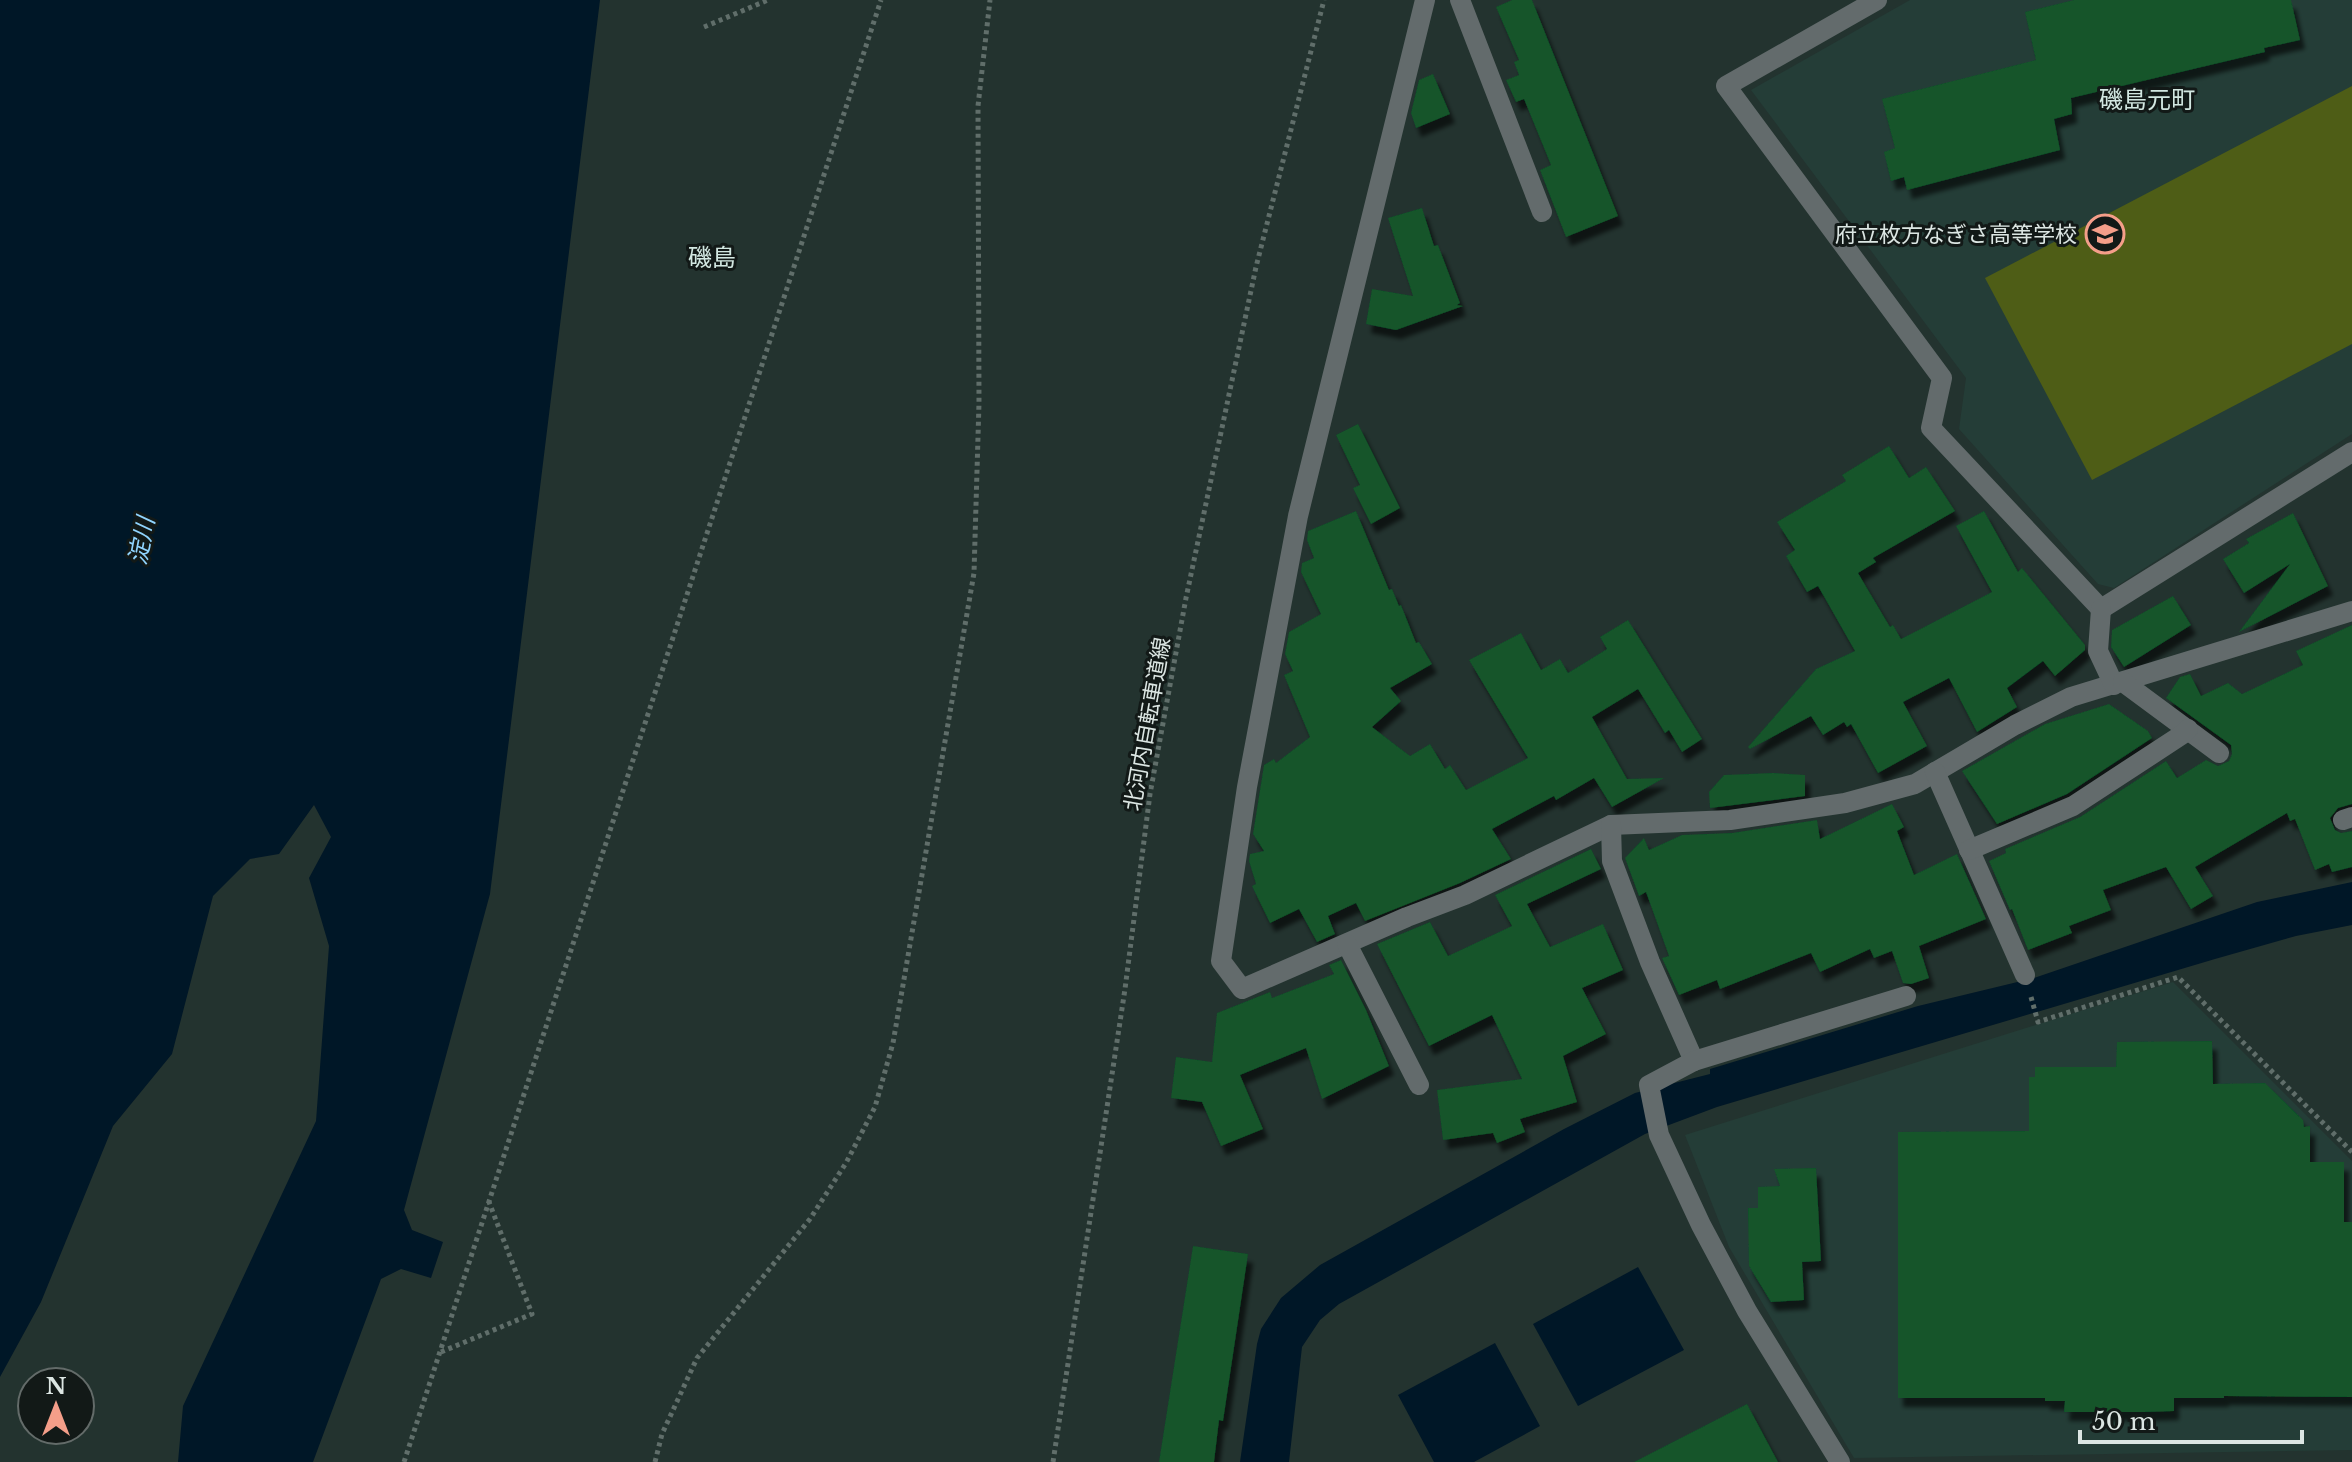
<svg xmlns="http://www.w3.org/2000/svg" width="2352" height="1462" font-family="'Libre Baskerville','Noto Sans JP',serif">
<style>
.built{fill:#243d37}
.green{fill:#4e5d16}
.water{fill:#001727}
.building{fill:#125429;filter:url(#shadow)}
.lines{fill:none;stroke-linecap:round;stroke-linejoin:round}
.path{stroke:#606e6a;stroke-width:5;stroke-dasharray:4 4;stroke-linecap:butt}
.minor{stroke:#636b6c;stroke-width:20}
.labels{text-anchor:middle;stroke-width:6;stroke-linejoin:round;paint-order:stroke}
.poi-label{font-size:22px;fill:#dce6e3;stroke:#121917;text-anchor:end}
.street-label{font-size:22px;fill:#dce6e3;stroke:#121917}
.neighbourhood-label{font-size:24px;fill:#d2e7e1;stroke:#121917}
.water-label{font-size:24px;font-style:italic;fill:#90d4fe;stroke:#121917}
</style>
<defs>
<filter id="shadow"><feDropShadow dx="5" dy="9" stdDeviation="2" flood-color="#0009"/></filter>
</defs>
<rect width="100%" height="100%" fill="#23332f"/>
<g class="built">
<path d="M1910 0H2352V434L2114 588 2098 584 1959 429 1966 378 1751 90Z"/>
<path d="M2173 982 2352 1161V1450L1854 1458 1729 1247 1685 1135Z"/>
</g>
<path class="green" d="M2352 86V344L2092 480 1985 278Z"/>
<g class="water">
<path d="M0 0H600L490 894 404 1210 412 1230 443 1242 431 1278 401 1269 381 1279 313 1462H178L183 1406 316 1121 329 946 309 878 331 837 314 805 279 854 250 859 213 896 172 1054 113 1126 41 1302 0 1377Z"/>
<path d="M2352 882V925L2296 936 2215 959 1717 1107 1645 1134 1339 1304 1320 1320 1302 1347 1289 1462H1240L1257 1344 1261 1329 1281 1298 1320 1265 1564 1129 1635 1093 1710 1074V1069L1918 1006 2034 978 2257 902Z"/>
<path d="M1638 1267 1684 1350 1578 1406 1533 1324Z"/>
<path d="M1495 1343 1540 1426 1474 1462H1434L1398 1395Z"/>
</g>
<g class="building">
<path d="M1512 0H1532L1618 216 1566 237 1540 170 1551 165 1524 99 1516 102 1506 80 1519 75 1514 62 1519 60 1496 7Z"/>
<path d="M2074 0H2291L2300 40 2264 48 2265 52 2071 98 2072 114 2054 119 2060 150 1907 190 1904 177 1891 181 1884 152 1895 148 1882 99 2036 60 2025 12Z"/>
<path d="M1433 74 1450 114 1416 128 1411 113 1419 80Z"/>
<path d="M1422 208 1434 246 1438 245 1460 303 1457 305 1463 306 1396 330 1366 324 1372 289 1413 296 1388 218Z"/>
<path d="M1358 424 1400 508 1371 524 1353 488 1360 485 1336 435Z"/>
<path d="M1889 446 1909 478 1926 467 1955 511 1873 558 1876 562 1858 573 1890 627 1893 625 1901 639 1992 592 1956 526 1984 511 2018 572 2022 568 2085 645V650L2055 676 2043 661 2007 688 2017 707 1977 732 1949 678 1903 702 1927 746 1878 773 1851 724 1847 727 1844 722 1823 735 1811 716 1750 749 1748 747 1816 669 1855 651 1818 586 1807 592 1786 556 1795 550 1777 522 1846 481 1842 475Z"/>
<path d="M1356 511 1389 590 1392 589 1399 606 1401 605 1416 643 1419 642 1432 664 1390 688 1401 701 1372 727 1410 756 1430 744 1445 769 1450 765 1466 790 1528 758 1469 660 1521 633 1541 670 1560 659 1568 673 1607 649 1600 637 1628 620 1702 739 1682 752 1669 730 1665 733 1638 689 1592 717 1627 779 1664 778 1612 807 1594 778 1556 800 1554 796 1492 829 1511 859 1460 883 1365 921 1356 903 1328 916 1335 934 1317 942 1299 909 1270 923 1252 886 1256 884 1249 861 1250 854 1264 851 1253 834 1264 765 1274 759 1276 763 1310 737 1284 675 1293 671 1285 654 1289 632 1321 614 1301 572 1302 563 1314 558 1307 540 1308 531Z"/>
<path d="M2293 513 2328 586 2239 632 2290 564 2244 593 2223 559 2249 543 2246 539Z"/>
<path d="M2173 596 2191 625 2124 667 2111 647 2112 630Z"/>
<path d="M2352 625V804L2338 808 2330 818 2335 830 2341 833 2352 831V867L2332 872 2329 864 2315 870 2295 819 2290 821 2287 813 2195 867 2213 896 2191 909 2166 867 2103 890 2111 910 2069 926 2072 933 2028 950 2012 909 2010 910 1989 861 2006 853 2005 849 2080 817 2166 761 2177 778 2206 760 2218 766 2229 761 2232 754 2231 745 2166 698 2180 677 2190 674 2201 696 2228 683 2242 694 2303 665 2296 651Z"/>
<path d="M2109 704 2148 731 2152 738 2067 794 1997 824 1962 771 2045 724Z"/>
<path d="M1773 773 1805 775V796L1710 808 1709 792 1724 775Z"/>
<path d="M1892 804 1904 827 1897 831 1914 875 1957 854 1986 919 1919 946 1929 978 1911 984 1903 983 1892 951 1874 958 1870 949 1820 972 1811 953 1720 989 1717 980 1679 995 1662 958 1669 956 1646 892 1639 896 1625 858 1644 838 1649 850 1682 835 1732 833 1817 820 1820 839Z"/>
<path d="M1591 849 1601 869 1527 904 1550 947 1603 924 1623 970 1582 988 1606 1034 1563 1056 1577 1102 1520 1119 1525 1132 1497 1143 1493 1133 1443 1140 1437 1090 1522 1079 1492 1015 1429 1046 1377 944 1430 922 1448 956 1512 926 1495 895Z"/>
<path d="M1341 960 1366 1010 1389 1066 1322 1099 1306 1048 1240 1075 1263 1129 1221 1146 1202 1102 1171 1098 1176 1057 1212 1062 1217 1013 1270 992 1272 998 1334 974 1329 965Z"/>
<path d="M2212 1041 2213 1084 2265 1083 2303 1120 2304 1127 2310 1126V1162H2344V1222H2352V1397L2224 1396V1398H2174V1411L2145 1412H2064L2065 1401H2045V1398H1898V1132L2029 1131V1077H2035V1067H2116L2117 1042Z"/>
<path d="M1816 1168 1821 1261 1802 1262 1804 1300 1771 1302 1749 1266 1748 1208H1758V1187L1780 1186 1774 1169Z"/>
<path d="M1193 1246 1248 1254 1223 1421 1219 1420 1214 1462H1159Z"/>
<path d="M1747 1404 1778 1462H1634Z"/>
</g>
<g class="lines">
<g class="path">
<path d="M704 27 768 0"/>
<path d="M2031 997 2038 1022 2178 977 2352 1152"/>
<path d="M441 1352 532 1314 489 1202"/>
<path d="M404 1462 881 0"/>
<path d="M655 1462 662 1434 697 1358 810 1219 846 1163 875 1107 893 1043 974 573 979 403 978 106 990 0"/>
<path d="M1053 1462 1125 989 1150 794 1186 598 1256 267 1324 0"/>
</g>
<g class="minor">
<path d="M1425 0 1298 516 1247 787 1221 961 1242 989 1407 917 1465 895 1611 825 1730 820 1845 803 1915 784 2015 725 2071 697 2352 611"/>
<path d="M1460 0 1542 212"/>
<path d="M1877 0 1726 86 1942 378 1931 428 2101 609 2352 452"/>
<path d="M2101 609 2098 651 2114 685"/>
<path d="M2123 682 2219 753"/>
<path d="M1935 772 2025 975"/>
<path d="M2343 820 2352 817"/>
<path d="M1611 825 1612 861 1650 962 1694 1061"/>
<path d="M1969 850 2073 806 2183 734 2188 729"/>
<path d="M1347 944 1419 1085"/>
<path d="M1840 1462 1747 1311 1701 1225 1659 1135 1649 1085 1694 1061 1906 996"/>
</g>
</g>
<defs>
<symbol id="school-ring" viewBox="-11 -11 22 22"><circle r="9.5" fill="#121917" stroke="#f49e89" stroke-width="1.5"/><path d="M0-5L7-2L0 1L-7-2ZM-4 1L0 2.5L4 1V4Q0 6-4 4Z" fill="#f49e89"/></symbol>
</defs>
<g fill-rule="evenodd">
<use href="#school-ring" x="2083" y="212" width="44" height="44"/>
</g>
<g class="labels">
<g class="poi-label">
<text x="2077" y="242">府立枚方なぎさ高等学校</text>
</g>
<g class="street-label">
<text transform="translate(1147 724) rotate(-80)" y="8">北河内自転車道線</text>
</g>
<g class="neighbourhood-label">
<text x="2147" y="108">磯島元町</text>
<text x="712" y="266">磯島</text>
</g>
<g class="water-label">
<text transform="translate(142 541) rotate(-79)" y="8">淀川</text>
</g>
</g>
<g transform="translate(56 1406)"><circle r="38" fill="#121917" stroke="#636b69" stroke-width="2"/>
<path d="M0-6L14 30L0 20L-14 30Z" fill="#f49e89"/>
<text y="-12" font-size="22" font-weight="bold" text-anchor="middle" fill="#dce6e3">N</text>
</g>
<path d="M2080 1430v12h222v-12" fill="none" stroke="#dce6e3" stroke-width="4"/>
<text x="2092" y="1430" font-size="24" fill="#dce6e3" stroke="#121917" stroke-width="6" paint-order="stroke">50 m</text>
</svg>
